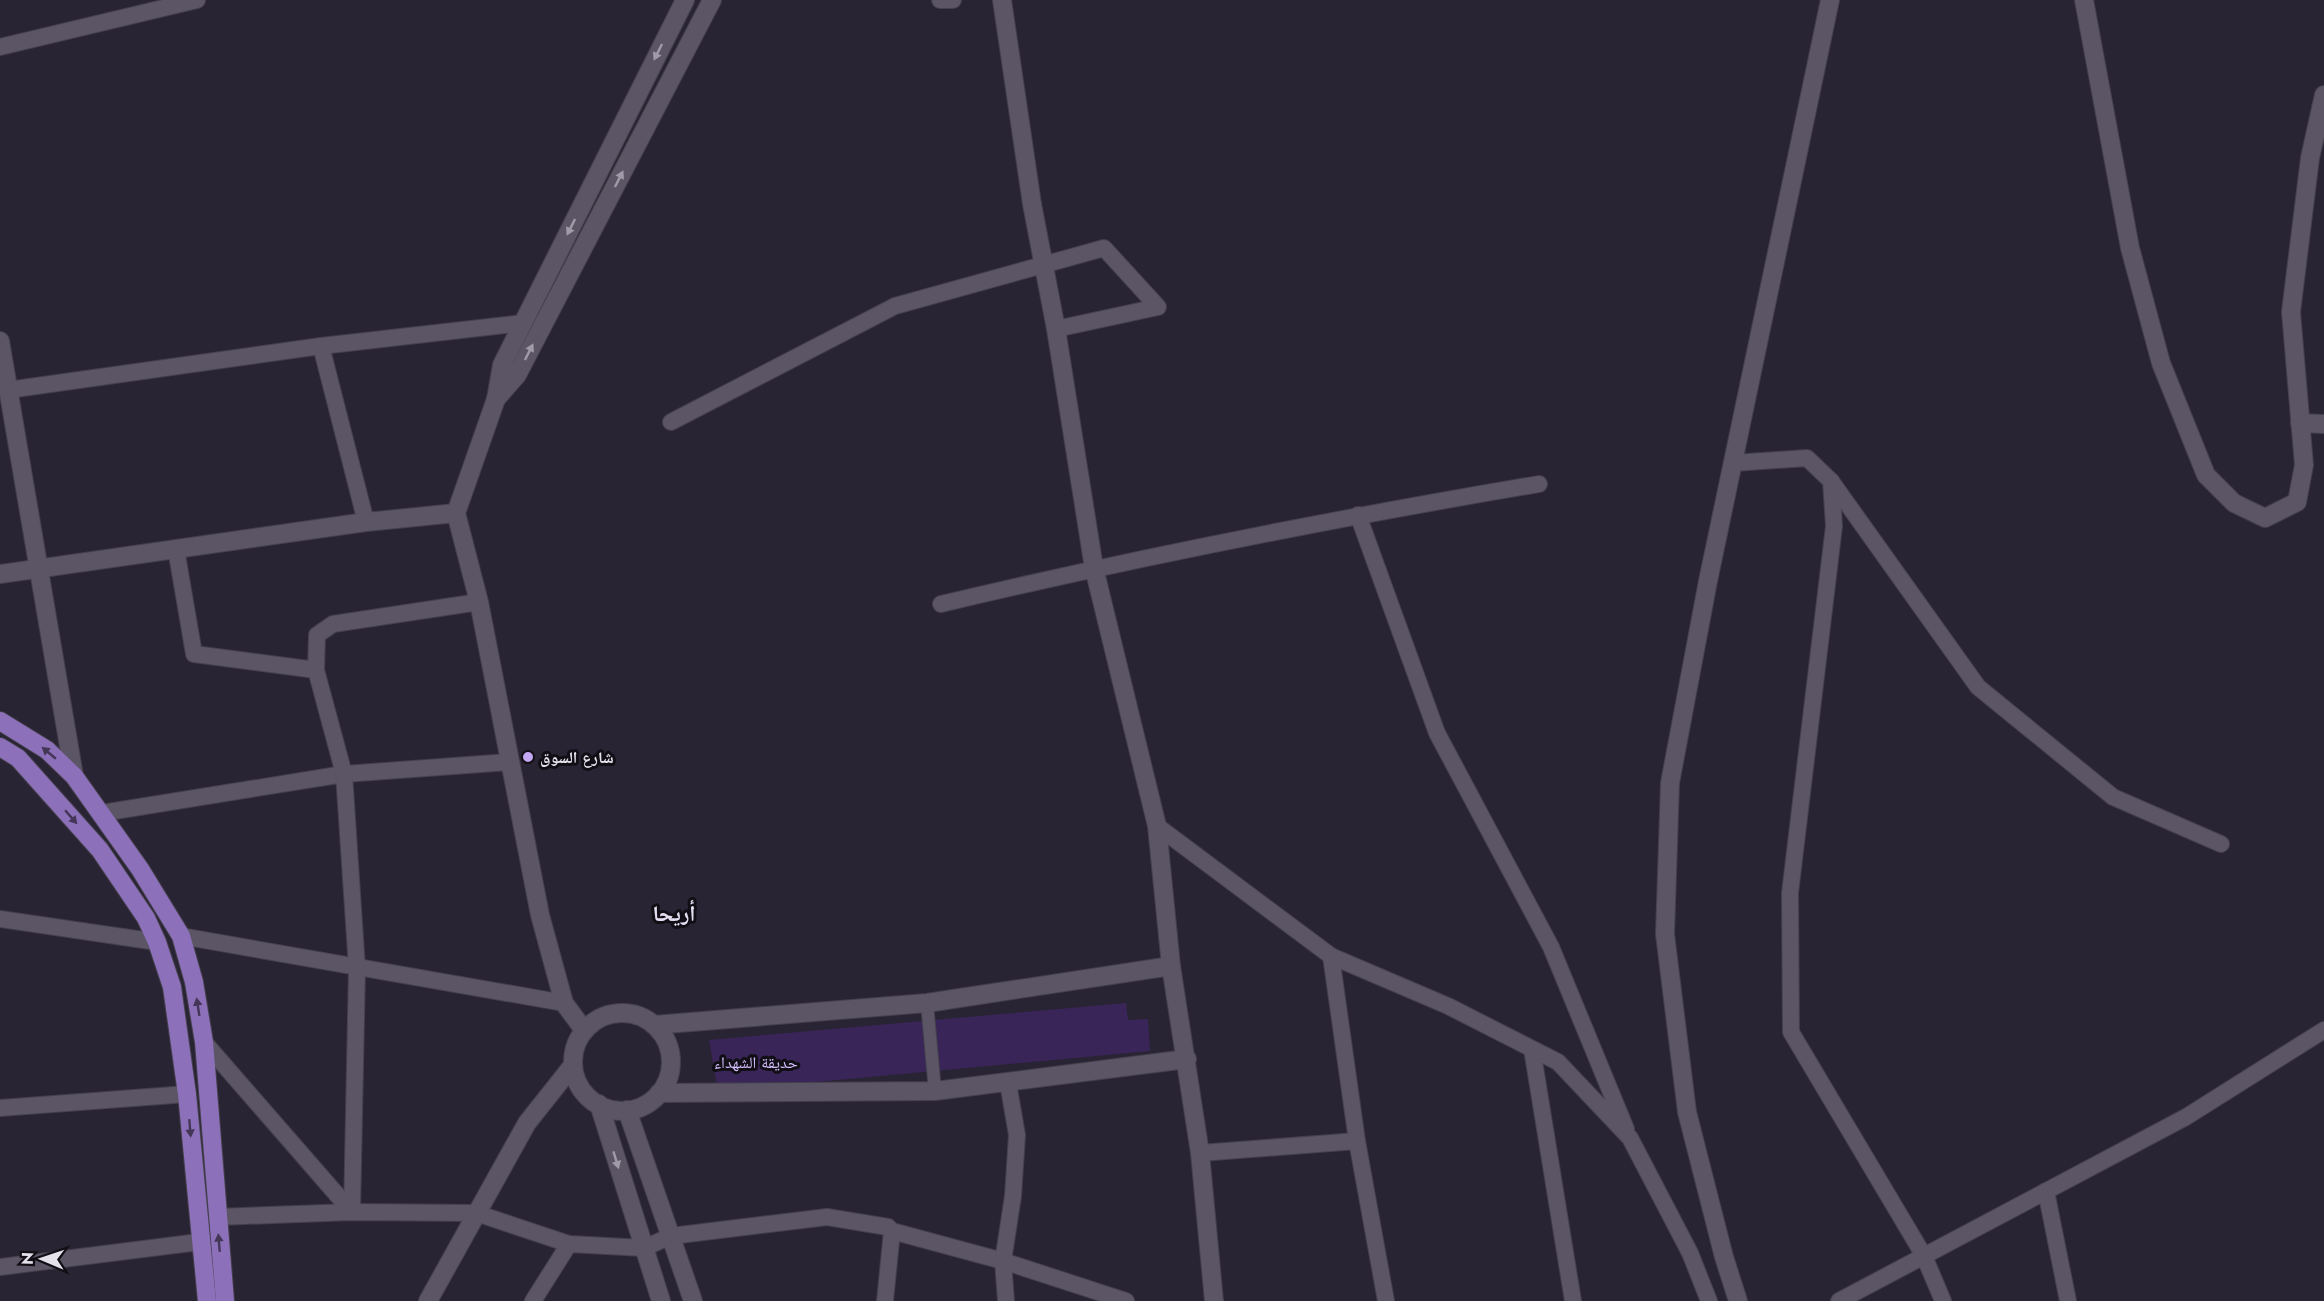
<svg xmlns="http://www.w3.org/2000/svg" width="2324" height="1301" font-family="Jost,'Noto Naskh Arabic',sans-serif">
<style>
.green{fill:#3a2558}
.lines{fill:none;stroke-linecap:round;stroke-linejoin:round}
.pedestrian-casing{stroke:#44404c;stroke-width:14}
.minor-casing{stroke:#44404c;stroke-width:18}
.tertiary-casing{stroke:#44404c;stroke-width:20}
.secondary-casing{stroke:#44404c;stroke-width:20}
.primary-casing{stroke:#44404c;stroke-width:20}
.pedestrian{stroke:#5b5566;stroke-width:12}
.minor{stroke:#5b5566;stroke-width:16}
.tertiary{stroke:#5b5566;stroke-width:18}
.secondary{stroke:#5b5566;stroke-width:18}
.primary{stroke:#8d70ba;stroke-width:18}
.oneway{fill:#a09ba8}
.oneway2{fill:#433657}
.poi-dot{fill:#c2a8f2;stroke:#110f15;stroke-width:2}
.labels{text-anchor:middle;stroke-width:6;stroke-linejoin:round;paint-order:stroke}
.poi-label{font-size:16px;font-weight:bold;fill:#e4e1eb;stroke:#110f15;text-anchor:start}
.park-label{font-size:16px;fill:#d5beff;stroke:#110f15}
.district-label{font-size:22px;font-weight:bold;fill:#e5def2;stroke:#110f15}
</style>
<rect width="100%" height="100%" fill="#292433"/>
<path class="green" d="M1126 1003 1128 1020 1148 1019 1150 1051 718 1091 709 1040Z"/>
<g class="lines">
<defs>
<path id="pedestrian" d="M927 1003 935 1091"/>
<g id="minor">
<path d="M940 0H953"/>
<path d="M0 47 197 0"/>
<path d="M321 346 366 522"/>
<path d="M8 390 321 346 523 323"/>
<path d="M671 422 895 306 1104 248 1158 307 1056 329"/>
<path d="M1734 463 1807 458 1831 481 1834 526 1790 893 1791 1032 1924 1256 1943 1301"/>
<path d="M1831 481 1978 687 2113 797 2221 844"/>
<path d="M1358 515 1437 733 1551 947 1626 1129"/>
<path d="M176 549 194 654 316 670"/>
<path d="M941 604C1139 557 1338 518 1539 484"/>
<path d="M102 813 344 774 509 762"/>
<path d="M1157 826 1331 956 1448 1006 1558 1062 1630 1138 1690 1253 1709 1301"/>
<path d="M0 919 157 942"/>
<path d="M181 936 564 1003"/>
<path d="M1331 956 1357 1141 1386 1301"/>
<path d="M204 1042 352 1212"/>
<path d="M1532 1049 1573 1301"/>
<path d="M0 1108 187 1094"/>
<path d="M1200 1153 1357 1141"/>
<path d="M2046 1191 2068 1301"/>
<path d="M352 1212 357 968 344 774 316 670 317 635 333 624 479 602"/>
<path d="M217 1217 352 1212 476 1213 569 1244 644 1248 671 1236 827 1217 888 1227 892 1231 1003 1261 1126 1301"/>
<path d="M0 1267 199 1242"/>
<path d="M533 1301 569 1244"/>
<path d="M885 1301 892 1231"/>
<path d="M1006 1301 1003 1261 1013 1196 1017 1135 1008 1083"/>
<path d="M1839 1301 2186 1117 2324 1030"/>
</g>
<g id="tertiary">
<path d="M0 341 74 776"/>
<path d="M2300 423 2324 424"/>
<path d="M428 1301 527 1123 573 1065"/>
</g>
<g id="secondary">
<path d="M1002 0 1032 204 1056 329 1094 568 1157 826 1171 966 1200 1153 1214 1301"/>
<path d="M2084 0 2130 248 2161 363 2206 475 2234 503 2265 518 2297 502 2304 465 2291 312 2310 158 2324 95"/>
<path d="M496 399 517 375 712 0"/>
<path d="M0 574 366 522 456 513"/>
<circle cx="622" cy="1062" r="49"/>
<path d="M654 1025 927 1003 1171 966"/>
<path d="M584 1030 564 1003 540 915 479 602 456 513 496 399 502 365 685 0"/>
<path d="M659 1093 935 1091 1187 1059"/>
<path d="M599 1104 661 1301"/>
<path d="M627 1110 693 1301"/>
<path d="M1738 1301 1724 1257 1687 1112 1665 934 1670 783 1708 581 1830 0"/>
</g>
<g id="primary">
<path d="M0 721 47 750 74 776 140 869 181 936 194 982 204 1042 225 1301"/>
<path d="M0 747 18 758 100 850 146 918 157 942 172 987 187 1094 207 1301"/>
</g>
</defs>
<use href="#pedestrian" class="pedestrian-casing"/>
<use href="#minor" class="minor-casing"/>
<use href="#tertiary" class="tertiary-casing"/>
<use href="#secondary" class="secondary-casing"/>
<use href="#primary" class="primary-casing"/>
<use href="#pedestrian" class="pedestrian"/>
<use href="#minor" class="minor"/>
<use href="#tertiary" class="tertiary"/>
<use href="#secondary" class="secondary"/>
<use href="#primary" class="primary"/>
</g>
<defs><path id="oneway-solid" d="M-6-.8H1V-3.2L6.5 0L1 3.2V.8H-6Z" transform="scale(1.5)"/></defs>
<g class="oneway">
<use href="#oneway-solid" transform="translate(658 52) rotate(117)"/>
<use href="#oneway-solid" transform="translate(619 179) rotate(-63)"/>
<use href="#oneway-solid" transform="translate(571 227) rotate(117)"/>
<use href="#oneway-solid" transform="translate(529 352) rotate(-63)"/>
<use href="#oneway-solid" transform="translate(616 1160) rotate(73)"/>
</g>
<g class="oneway2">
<use href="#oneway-solid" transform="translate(49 753) rotate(-140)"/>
<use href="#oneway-solid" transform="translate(71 817) rotate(49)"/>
<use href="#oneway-solid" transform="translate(198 1007) rotate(-99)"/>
<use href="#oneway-solid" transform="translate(190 1128) rotate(85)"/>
<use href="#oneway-solid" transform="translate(219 1243) rotate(-95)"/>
</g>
<circle class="poi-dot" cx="528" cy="757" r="6"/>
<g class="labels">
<g class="poi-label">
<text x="540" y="763">شارع السوق</text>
</g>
<g class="park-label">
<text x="756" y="1068">حديقة الشهداء</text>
</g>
<g class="district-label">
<text x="674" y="921">أريحا</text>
</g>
</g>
<g transform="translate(42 1259) rotate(272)" stroke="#110f15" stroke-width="4.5" paint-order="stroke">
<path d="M0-4.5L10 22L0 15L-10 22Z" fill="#e4e1eb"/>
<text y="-9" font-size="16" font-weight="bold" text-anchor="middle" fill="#e4e1eb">N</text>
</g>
</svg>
